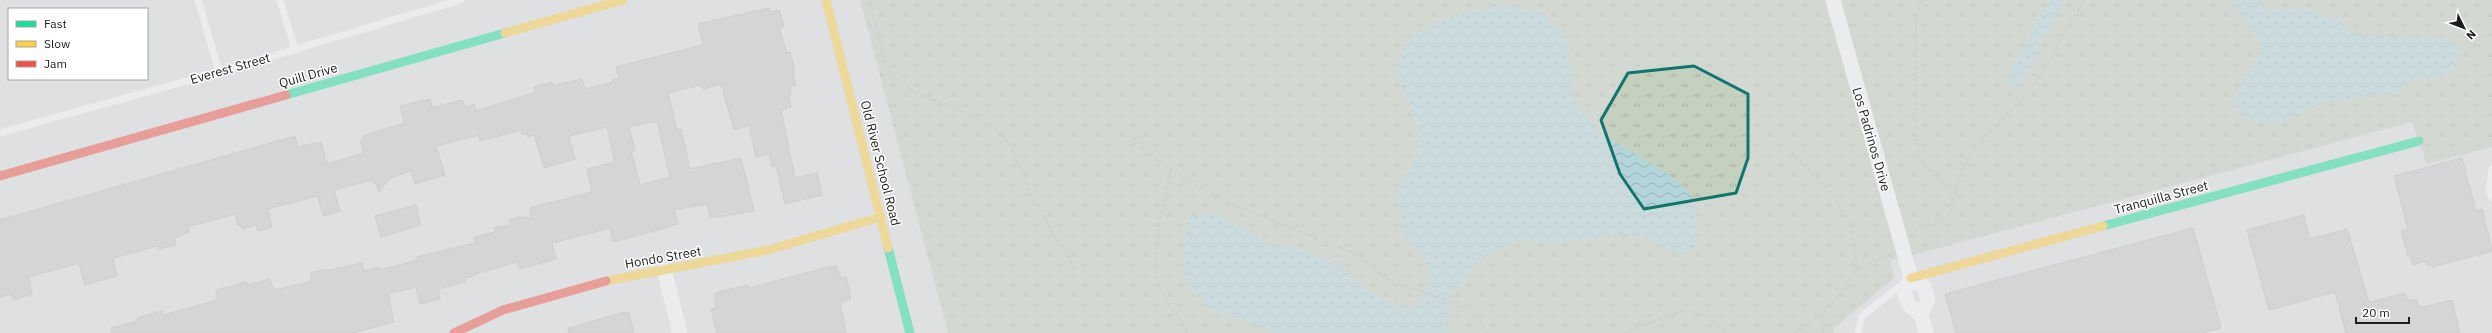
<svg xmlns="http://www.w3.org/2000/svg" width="2492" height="333" font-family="'IBM Plex Sans',sans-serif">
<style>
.grass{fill:url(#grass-tufts)}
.water{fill:url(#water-waves)}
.building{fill:#c7c8ca;stroke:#b6b7b9;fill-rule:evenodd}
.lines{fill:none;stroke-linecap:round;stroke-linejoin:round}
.path{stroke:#bebebe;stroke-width:2.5;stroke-dasharray:4 2;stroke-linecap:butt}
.lane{stroke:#fafafb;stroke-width:7}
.street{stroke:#fafafb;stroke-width:15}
.fast{stroke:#16e098;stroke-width:9}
.slow{stroke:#ffcf43;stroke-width:9}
.jam{stroke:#f24e42;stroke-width:9}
.marked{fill:none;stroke:#0f766e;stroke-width:3;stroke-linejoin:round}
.labels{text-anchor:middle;stroke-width:3;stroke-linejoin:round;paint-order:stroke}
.street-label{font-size:13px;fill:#1d1d1f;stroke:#fff}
</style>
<defs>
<pattern id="grass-tufts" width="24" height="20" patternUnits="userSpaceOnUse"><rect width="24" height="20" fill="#c5d0be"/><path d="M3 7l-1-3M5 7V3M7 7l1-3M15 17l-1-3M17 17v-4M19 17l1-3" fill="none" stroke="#a9b2a3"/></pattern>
<pattern id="water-waves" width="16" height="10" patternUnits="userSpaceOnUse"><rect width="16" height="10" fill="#b3d4d8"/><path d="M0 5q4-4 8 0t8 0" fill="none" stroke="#9ab6b9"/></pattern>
</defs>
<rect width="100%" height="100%" fill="#dee0e2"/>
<path class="grass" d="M860 0H2492V147L2427 164 2412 122 1890 261 1894 278 1834 328V333H948Z"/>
<g class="water">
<path d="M2049 0H2063L2050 28 2041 38 2037 58 2017 88 2009 85 2008 76Z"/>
<path d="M2234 0H2256L2269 12 2288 8 2311 10 2339 22 2360 35 2442 38 2458 48 2459 61 2445 76 2411 81 2396 94 2370 95 2321 104 2274 124 2250 121 2239 113 2236 102 2242 81 2257 60 2260 47 2255 32 2238 11Z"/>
<path d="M1514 5 1542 13 1567 38 1573 100 1599 132 1665 172 1691 193 1698 219 1695 246 1681 256 1662 248 1642 235 1624 234 1560 243 1515 240 1479 260 1450 297 1446 329 1449 333H1275L1211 308 1187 284 1183 266 1185 234 1189 217 1216 214 1239 225 1268 244 1301 249 1342 267 1368 291 1392 303 1414 307 1423 298 1430 269 1421 253 1403 236C1402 225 1396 201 1399 191 1402 177 1420 156 1420 144 1421 116 1407 107 1401 84 1386 21 1472 10 1514 5Z"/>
</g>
<g class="building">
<path d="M769 8 770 12 779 10 784 26 779 28 787 53 790 52 795 70 793 71 796 85 790 87 791 95H788L791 107 781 110 795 178 817 173 822 195 785 204 776 166 772 167 769 154 756 157 749 125 734 130 721 84 703 89 701 85 668 93 677 130 681 129 690 169 741 158 754 211 710 218 707 204 674 210 678 224 632 237 613 242 610 228 552 243 556 259 519 269 517 262 478 273V274L465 278 466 282 438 289 440 299 420 304 416 287 388 294 394 322 353 333H112L111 328 138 321 137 318 162 311 163 315 218 300 216 290 247 282V285L270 279 273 289H280L312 281 310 273 325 269 326 271 362 263 364 271 379 267 380 270 418 260 417 257 475 243 474 237 495 232 494 228 510 225 509 220 520 217 532 218 530 208 592 192 587 169 615 162 607 127 569 136 575 159 544 168 534 135 528 137 527 134 522 135 521 130 480 141 479 135 436 146 445 175 415 184 411 171 390 178 379 192 376 183H373L372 180 334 190 340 211 324 216 317 196 268 209 272 227 258 231 256 225 242 229 241 225 238 226 235 214 188 227 189 232 175 238 176 245 159 249 158 246 113 258 117 276 85 285 79 263 29 277 32 294 13 300 11 294 0 297V220L295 136 298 147 321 142 327 164 364 153 361 142 365 135 405 123 400 106 430 99 432 108 462 100 465 107 474 104 476 111 536 92 534 87 552 82 553 86 582 79 585 89 613 82V80L619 78 616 67 703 45 698 24ZM657 121 670 177 640 185 631 151 635 150 629 127Z"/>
<path d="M2462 158 2476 211 2482 209 2492 251 2432 267 2431 265 2427 266 2425 261 2413 265 2410 255 2408 256 2401 231 2408 229 2394 176Z"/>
<path d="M416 205 421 225 381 237 375 216Z"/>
<path d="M2304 215 2310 239 2347 229 2369 302 2405 293 2407 301 2417 299 2419 308 2452 300 2460 333H2346L2335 292 2269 310 2247 230Z"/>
<path d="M2193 228 2221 328 2202 333H1956L1945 294Z"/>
<path d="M832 266H836L841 278 846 277 851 299 840 302 846 333H717L711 309 717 308 714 295 718 292 748 285 749 288Z"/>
<path d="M625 312 629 313 634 333H569L568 328Z"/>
</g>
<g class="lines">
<g class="path">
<path d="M870 0 885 61 893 76 917 94 963 111 994 128 1010 144 1031 195 1074 269"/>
<path d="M1921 0 1916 22 1915 135 1920 159 1955 198"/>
<path d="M1133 137 1151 156 1216 198 1352 252 1393 283 1419 290 1472 311 1487 333"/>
<path d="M1791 151 1835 199 1852 227 1857 268 1844 290 1821 315 1793 333"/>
<path d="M1171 169C1165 201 1147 259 1160 289 1167 305 1181 317 1188 333"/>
<path d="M1915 231 1943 222 1950 213 1961 172 1972 151 2037 81 2084 0"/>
<path d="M1857 268 1888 256"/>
<path d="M1821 315 1824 333"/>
<path d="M1624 333 1686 309 1708 317 1727 333"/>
</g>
<g class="lane">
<path d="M198 0 219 72"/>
<path d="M280 0 295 49"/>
<path d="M0 133 219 72 460 0"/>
<path d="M2492 169 2489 190 2492 198"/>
<path d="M1858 333 1862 316 1904 283"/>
</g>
<g class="street">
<path d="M1833 0 1911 278 1904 291 1908 304 1921 315 1926 333"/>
<path d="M664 270 680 333"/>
<path d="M1911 278 1924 287 1928 299 1921 315"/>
</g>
<g class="fast">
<path d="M286 95 505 33"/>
<path d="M2103 226 2419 141"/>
<path d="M888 248 910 333"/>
</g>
<g class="slow">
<path d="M826 0 888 248"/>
<path d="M505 33 623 0"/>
<path d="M1911 278 2103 226"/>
<path d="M606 281 768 250 881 217"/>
</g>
<g class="jam">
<path d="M0 176 286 95"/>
<path d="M454 333 503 310 606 281"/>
</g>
</g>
<path d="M0 0H2492V333H0ZM1694 66 1748 94V158L1736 193 1644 209 1620 174 1601 120 1628 73Z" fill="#dee0e2" fill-opacity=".55" fill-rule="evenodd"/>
<path class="marked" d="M1694 66 1748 94V158L1736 193 1644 209 1620 174 1601 120 1628 73Z"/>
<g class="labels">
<g class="street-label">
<text transform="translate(230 68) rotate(-16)" y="5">Everest Street</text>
<text transform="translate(308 75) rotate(-16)" y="5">Quill Drive</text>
<text transform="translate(1872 139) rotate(74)" y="5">Los Padrinos Drive</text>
<text transform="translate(881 163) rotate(76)" y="5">Old River School Road</text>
<text transform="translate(2161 197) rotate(-15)" y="5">Tranquilla Street</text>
<text transform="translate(663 257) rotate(-10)" y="5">Hondo Street</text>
</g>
</g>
<rect x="8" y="8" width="140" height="72" fill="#ffffff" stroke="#a5a5a5"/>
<rect x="16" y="21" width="20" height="6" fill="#16e098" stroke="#a5a5a5"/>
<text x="44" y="28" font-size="12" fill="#1d1d1f">Fast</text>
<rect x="16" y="41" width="20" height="6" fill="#ffcf43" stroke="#a5a5a5"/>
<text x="44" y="48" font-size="12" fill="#1d1d1f">Slow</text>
<rect x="16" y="61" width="20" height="6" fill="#f24e42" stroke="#a5a5a5"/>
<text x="44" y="68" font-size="12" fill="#1d1d1f">Jam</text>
<g transform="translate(2464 28) rotate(133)" stroke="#ffffff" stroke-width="3" paint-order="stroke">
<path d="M0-3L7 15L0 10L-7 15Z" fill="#1d1d1f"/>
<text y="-6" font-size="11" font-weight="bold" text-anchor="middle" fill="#1d1d1f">N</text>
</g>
<path d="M2356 317v6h53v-6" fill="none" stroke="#1d1d1f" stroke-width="2"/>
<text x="2362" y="317" font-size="12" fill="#1d1d1f" stroke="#ffffff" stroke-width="3" paint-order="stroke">20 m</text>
</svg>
